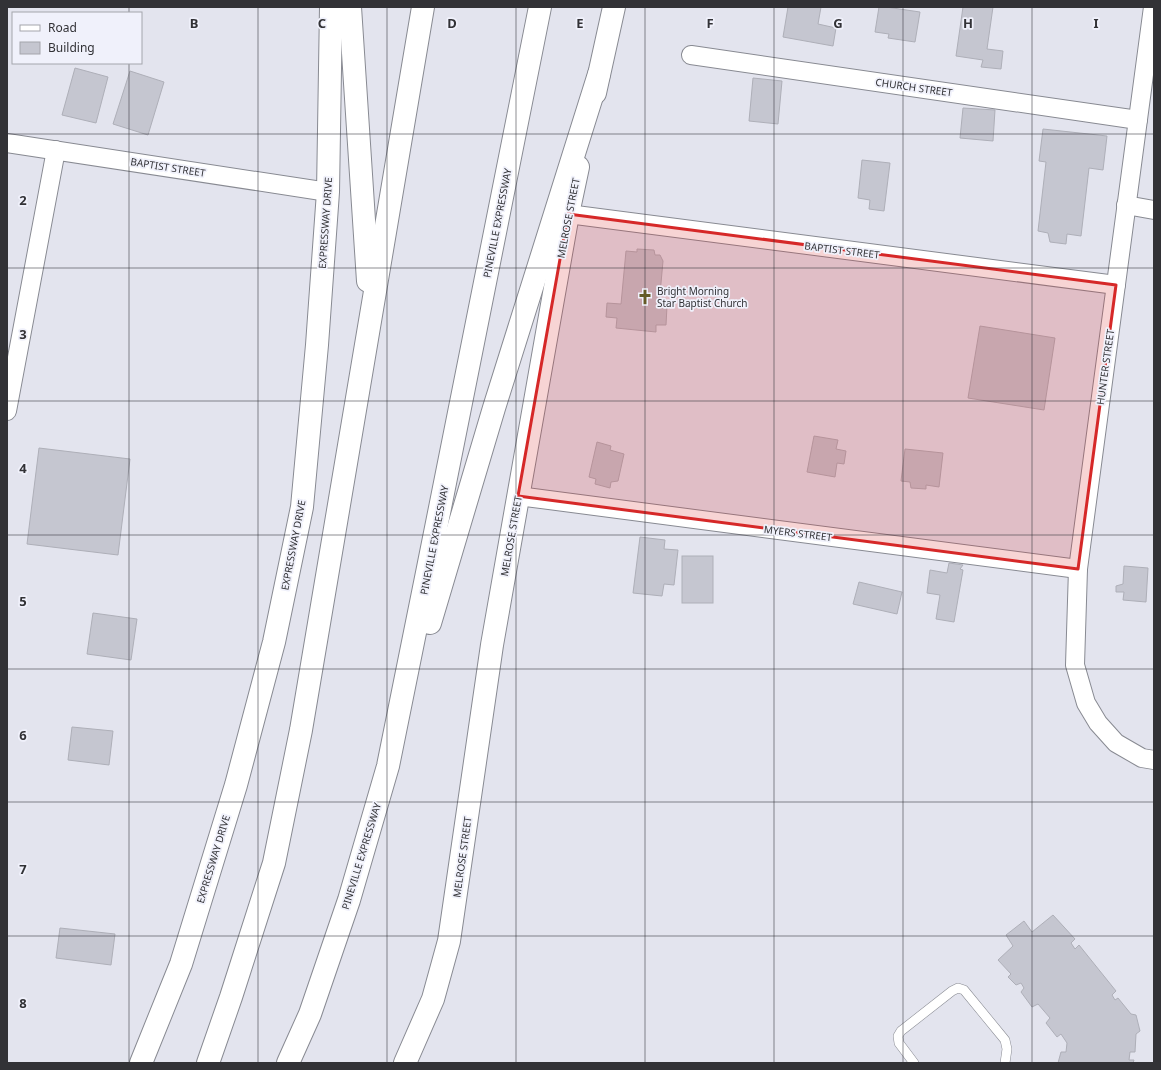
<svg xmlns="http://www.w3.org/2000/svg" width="1161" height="1070" font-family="'Noto Sans',sans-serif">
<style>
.building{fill:#c5c6d0;stroke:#aeafb8}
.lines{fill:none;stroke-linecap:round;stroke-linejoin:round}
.lane-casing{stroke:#888a92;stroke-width:10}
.street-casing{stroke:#888a92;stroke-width:20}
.secondary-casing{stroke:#888a92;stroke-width:24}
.highway-casing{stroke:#888a92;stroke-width:24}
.lane{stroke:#fff;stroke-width:9}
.street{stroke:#fff;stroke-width:18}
.secondary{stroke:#fff;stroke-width:22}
.highway{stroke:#fff;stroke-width:22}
.marked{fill:#d62828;fill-opacity:0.2;stroke:#d62828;stroke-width:3;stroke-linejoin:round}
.grid{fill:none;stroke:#323236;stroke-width:1;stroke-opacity:0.55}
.labels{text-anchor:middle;stroke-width:3.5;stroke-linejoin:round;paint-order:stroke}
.street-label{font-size:10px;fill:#323236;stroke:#f0f1fb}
.poi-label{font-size:10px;fill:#323236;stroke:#f0f1fb;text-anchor:start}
.grid-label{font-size:13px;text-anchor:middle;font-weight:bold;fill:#323236;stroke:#f0f1fb;stroke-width:3.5;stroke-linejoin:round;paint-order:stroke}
</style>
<rect width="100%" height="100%" fill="#e3e4ee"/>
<g class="building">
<path d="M788 7H821L818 24 836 28 833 46 783 37Z"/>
<path d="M879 7H886L920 12 915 42 888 38 889 34 875 32Z"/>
<path d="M963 7H993L987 49 1003 51 1001 69 981 67 983 60 956 56Z"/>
<path d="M75 68 108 77 96 123 62 115Z"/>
<path d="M130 71 164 82 148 135 113 124Z"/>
<path d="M753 78 782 81 778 124 749 121Z"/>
<path d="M963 108 995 110 993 141 960 138Z"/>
<path d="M1043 129 1107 136 1103 170 1089 168 1081 236 1067 234 1066 244 1050 242 1048 233 1038 231 1046 162 1039 161Z"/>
<path d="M862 160 890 163 884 211 869 209 870 200 858 198Z"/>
<path d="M637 249 654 250 655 255H660L663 261 659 305 667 306 666 325H656V332L616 328 617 318 606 317 607 303 621 304 626 251 637 252Z"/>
<path d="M980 326 1055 338 1044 410 968 398Z"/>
<path d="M814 436 838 440 836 449 846 451 844 464 837 463 835 477 807 472Z"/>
<path d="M597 442 611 446 610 450 624 454 618 481 611 482 610 488 595 484 596 479 589 477Z"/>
<path d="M39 448 130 459 118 555 27 544Z"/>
<path d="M905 449 943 453 939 487 926 485V489L911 488 910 482 901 481Z"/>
<path d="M640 537 665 540 664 549 678 550 674 585 664 584 662 596 633 593Z"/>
<rect x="682" y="556" width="31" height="47"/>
<path d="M949 563 963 565 960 569 963 570 954 622 936 619 940 595 927 593 930 570 947 573Z"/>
<path d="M1124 566 1148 568 1146 602 1123 600 1124 592H1116V586L1123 584Z"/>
<path d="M859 582 902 592 897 614 853 604Z"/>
<path d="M93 613 137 619 131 660 87 654Z"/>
<path d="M72 727 113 731 109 765 68 760Z"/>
<path d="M1053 915 1075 939 1071 943 1075 949 1079 945 1116 991 1112 995 1115 1000 1118 998 1131 1014 1136 1015 1140 1031 1136 1034 1135 1052H1130L1129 1060H1134L1133 1063H1058L1061 1052H1066L1067 1043 1061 1034 1057 1037 1046 1023 1050 1018 1038 1004 1032 1007 1021 992 1024 988 1021 983 1016 985 1008 977 1011 974 998 960 1013 946 1006 935 1024 921 1032 932Z"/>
<path d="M60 928 115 934 111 965 56 958Z"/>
</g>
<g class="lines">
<defs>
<path id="lane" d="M914 1063 899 1043 898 1036 901 1031 952 991 958 988 964 990 1005 1040 1007 1049 1005 1063"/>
<g id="street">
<path d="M1153 7 1078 569 1075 665 1086 703 1098 723 1116 743 1142 758 1154 760"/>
<path d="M691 55 1138 120"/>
<path d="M7 143 328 192"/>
<path d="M1126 205 1154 210"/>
<path d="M568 214 1116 285"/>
<path d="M7 411 56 150"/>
<path d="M518 496 1078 569"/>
</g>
<g id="secondary">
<path d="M595 93 614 7"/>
<path d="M141 1063 181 964 236 785 274 642 302 507 317 345 328 192 331 7"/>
<path d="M405 1063 433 999 449 941 492 645 568 214 578 167"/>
</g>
<g id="highway">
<path d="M350 7 368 281"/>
<path d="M430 623 494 408 599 74"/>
<path d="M208 1063 231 997 274 863 301 730 423 7"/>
<path d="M288 1063 310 1014 349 900 388 766 428 568 540 7"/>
</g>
</defs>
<use href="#lane" class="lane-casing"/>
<use href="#street" class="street-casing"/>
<use href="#secondary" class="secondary-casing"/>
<use href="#highway" class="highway-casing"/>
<use href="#lane" class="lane"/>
<use href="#street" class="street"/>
<use href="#secondary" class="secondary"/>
<use href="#highway" class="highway"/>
</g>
<path class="marked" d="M568 214 1116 285 1078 569 518 496Z"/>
<path class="grid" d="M129 7V13M258 7V1063M387 7V1063M516 7V1063M645 7V1063M774 7V1063M903 7V1063M1032 7V1063M129 63V1063M7 134H1154M7 268H1154M7 401H1154M7 535H1154M7 669H1154M7 802H1154M7 936H1154"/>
<defs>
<symbol id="church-bare" viewBox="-9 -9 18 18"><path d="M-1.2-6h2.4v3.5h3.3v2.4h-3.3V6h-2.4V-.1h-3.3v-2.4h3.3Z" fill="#645a27" stroke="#f0f1fb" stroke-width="2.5" paint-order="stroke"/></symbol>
</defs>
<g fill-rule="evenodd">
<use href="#church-bare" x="634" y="286" width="22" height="22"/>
</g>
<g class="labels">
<g class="street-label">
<text transform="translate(914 87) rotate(8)" y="4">CHURCH STREET</text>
<text transform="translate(168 167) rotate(9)" y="4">BAPTIST STREET</text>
<text transform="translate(568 218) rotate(-79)" y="4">MELROSE STREET</text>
<text transform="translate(325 223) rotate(-86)" y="4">EXPRESSWAY DRIVE</text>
<text transform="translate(497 223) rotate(-79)" y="4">PINEVILLE EXPRESSWAY</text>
<text transform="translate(842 250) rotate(7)" y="4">BAPTIST STREET</text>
<text transform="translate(1105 367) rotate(-82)" y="4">HUNTER STREET</text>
<text transform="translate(798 533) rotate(7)" y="4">MYERS STREET</text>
<text transform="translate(511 536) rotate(-80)" y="4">MELROSE STREET</text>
<text transform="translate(434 540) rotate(-79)" y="4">PINEVILLE EXPRESSWAY</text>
<text transform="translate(293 545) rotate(-79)" y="4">EXPRESSWAY DRIVE</text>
<text transform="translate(361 856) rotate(-73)" y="4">PINEVILLE EXPRESSWAY</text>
<text transform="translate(462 857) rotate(-82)" y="4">MELROSE STREET</text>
<text transform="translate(213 859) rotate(-73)" y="4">EXPRESSWAY DRIVE</text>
</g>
<g class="poi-label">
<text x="657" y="295">Bright Morning<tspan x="657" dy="12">Star Baptist Church</tspan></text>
</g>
</g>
<g class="grid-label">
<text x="194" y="28">B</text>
<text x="322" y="28">C</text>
<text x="452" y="28">D</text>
<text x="580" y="28">E</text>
<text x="710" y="28">F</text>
<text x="838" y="28">G</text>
<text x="968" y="28">H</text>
<text x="1096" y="28">I</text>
<text x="23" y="205">2</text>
<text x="23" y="339">3</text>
<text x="23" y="473">4</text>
<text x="23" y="606">5</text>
<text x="23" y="740">6</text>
<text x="23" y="874">7</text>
<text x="23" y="1008">8</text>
</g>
<rect width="1161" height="1070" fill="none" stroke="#323236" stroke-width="16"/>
<rect x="12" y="12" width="130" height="52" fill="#f0f1fb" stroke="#a4a5ac"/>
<rect x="20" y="25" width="20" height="6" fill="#ffffff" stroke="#a4a5ac"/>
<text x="48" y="32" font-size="12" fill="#323236">Road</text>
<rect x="20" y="42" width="20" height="12" fill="#c5c6d0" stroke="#a4a5ac"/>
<text x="48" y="52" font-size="12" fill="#323236">Building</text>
</svg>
